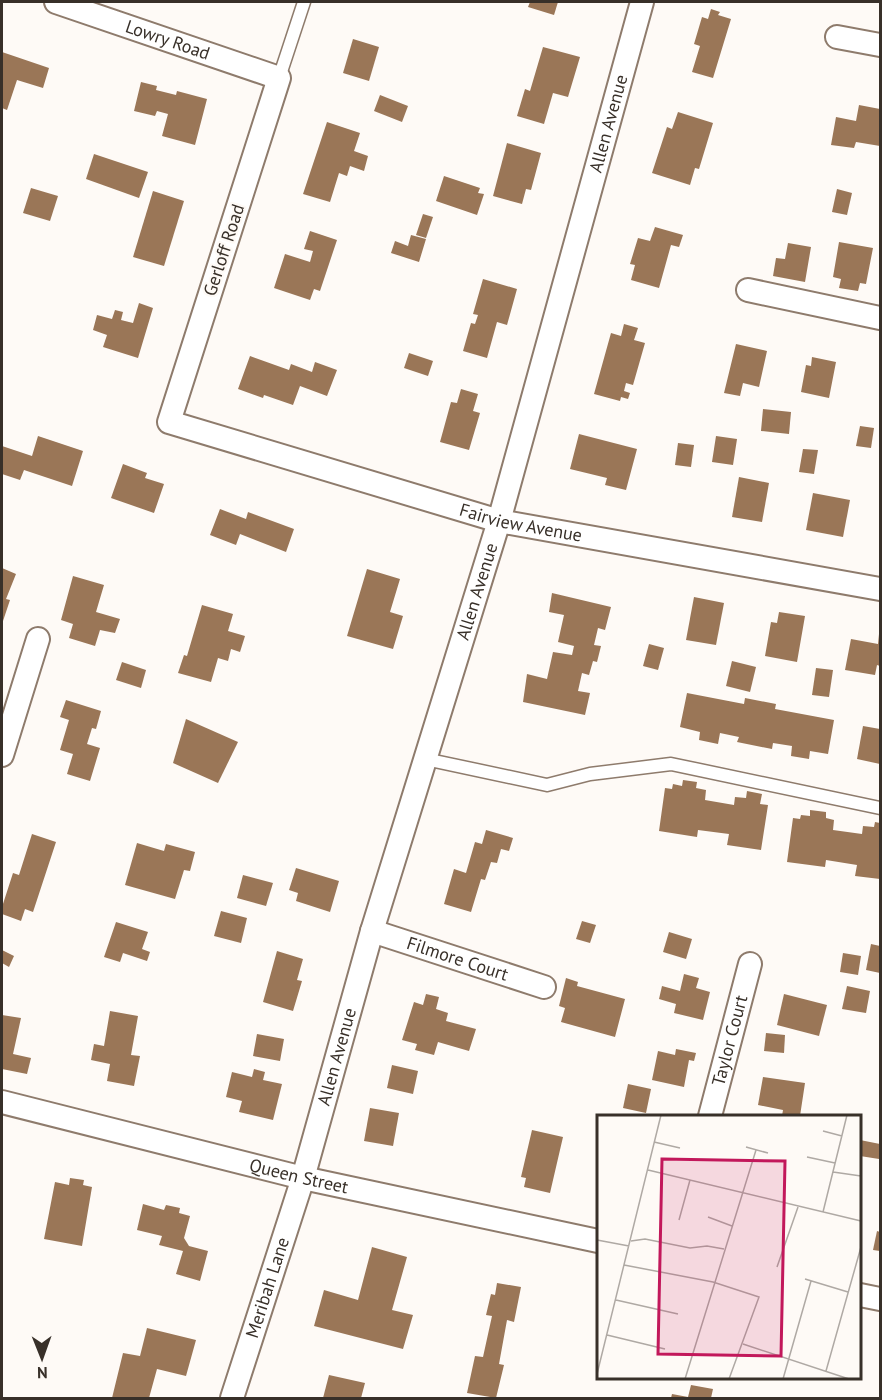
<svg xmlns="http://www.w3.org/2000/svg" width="882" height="1400" font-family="'PT Sans',sans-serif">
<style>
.building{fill:#9a7657}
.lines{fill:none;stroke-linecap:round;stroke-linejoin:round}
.lane-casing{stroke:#8e7b6c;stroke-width:15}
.street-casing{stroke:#8e7b6c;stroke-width:26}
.lane{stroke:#fff;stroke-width:12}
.street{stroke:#fff;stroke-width:22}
.labels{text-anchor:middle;stroke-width:4.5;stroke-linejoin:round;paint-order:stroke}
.street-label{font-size:18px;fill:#383029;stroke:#fefaf6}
.inset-road{fill:none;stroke:#afa9a4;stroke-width:1.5}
.view{fill:#c2185b;fill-opacity:0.15;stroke:#c2185b;stroke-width:3}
.inset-edge{fill:none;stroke:#383029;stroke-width:3}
</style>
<rect width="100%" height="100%" fill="#fefaf6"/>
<g class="building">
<path d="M530 2H558L554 15 528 7Z"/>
<path d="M711 9 720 12 718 15 731 19 713 78 692 72 700 46 694 44 702 17 708 19Z"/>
<path d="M353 39 379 47 369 81 343 73Z"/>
<path d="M543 47 580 57 568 97 553 93 544 124 517 116 525 89 530 91Z"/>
<path d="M2 52 49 68 43 88 17 80 7 110 2 108Z"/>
<path d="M141 82 157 86 156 90 176 95 177 91 207 99 195 145 162 136 168 114 157 111 155 116 134 111Z"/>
<path d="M380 95 408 106 402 122 374 111Z"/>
<path d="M859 105 880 109V146L856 142 854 148 831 145 836 117 856 121Z"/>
<path d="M678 112 713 123 699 169 695 168 690 185 652 173 667 127 672 129Z"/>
<path d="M327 122 360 133 354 151 368 156 364 171 350 166 347 176 339 173 330 202 303 194Z"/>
<path d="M507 143 541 153 531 190 526 189 522 204 493 196Z"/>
<path d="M94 154 148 172 139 198 86 179Z"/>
<path d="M444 176 480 188 478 193 484 194 477 215 436 201Z"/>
<path d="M31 188 58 196 50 221 23 213Z"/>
<path d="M837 189 852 193 847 215 832 212Z"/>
<path d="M153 191 184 201 164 266 133 257Z"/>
<path d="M423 214 433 217 426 238 416 235Z"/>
<path d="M655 227 683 235 679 247 671 245 659 288 631 280 635 265 630 264 638 238 650 241Z"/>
<path d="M310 231 337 240 320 291 314 289 310 300 274 288 285 254 310 262 313 251 304 249Z"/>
<path d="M411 235 426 239 419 262 391 253 395 241 408 246Z"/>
<path d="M839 242 873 248 866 284 860 283 858 291 839 288 841 279 833 277Z"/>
<path d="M788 243 811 247 805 282 773 276 776 258 785 259Z"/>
<path d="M483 279 517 289 507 325 497 322 487 358 463 351 471 323 475 324 478 315 473 314Z"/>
<path d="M139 303 153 308 138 358 103 347 107 335 93 330 97 315 112 319 115 310 123 312 121 320 133 323Z"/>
<path d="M624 324 638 328 634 340 645 343 633 385 626 383 624 391 630 393 628 399 621 397 620 401 594 394 611 333 621 336Z"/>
<path d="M736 344 767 351 759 387 743 383 740 396 724 393Z"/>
<path d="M409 353 433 361 428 376 404 368Z"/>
<path d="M250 356 289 370 291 364 312 372 315 362 337 370 327 396 300 386 293 405 264 395 263 398 238 389Z"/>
<path d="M812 357 836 362 829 398 801 392 806 365 811 366Z"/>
<path d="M461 389 478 394 473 411 480 413 469 450 440 442 451 402 457 403Z"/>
<path d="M763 409 791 412 789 434 761 431Z"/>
<path d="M860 426 874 428 871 448 856 446Z"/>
<path d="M579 434 637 449 626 490 605 485 607 478 570 469Z"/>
<path d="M38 436 83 451 72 486 24 470 20 480 2 474V446L32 456Z"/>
<path d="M716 436 737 439 733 465 712 462Z"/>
<path d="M678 443 694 445 691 467 675 465Z"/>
<path d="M803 449 818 450 814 474 799 472Z"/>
<path d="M123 464 147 473 145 478 164 484 154 513 111 498Z"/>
<path d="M739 477 769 483 762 522 732 517Z"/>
<path d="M813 493 850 500 843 537 806 530Z"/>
<path d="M220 509 246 519 248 512 294 529 286 552 240 534 236 545 210 535Z"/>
<path d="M2 568 16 574 6 599 10 600 2 624Z"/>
<path d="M367 569 400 579 390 612 403 616 393 649 347 636Z"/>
<path d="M73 576 104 585 96 612 120 619 115 633 100 630 95 646 69 638 73 624 61 620Z"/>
<path d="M552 593 611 607 605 630 598 628 594 645 601 646 597 662 593 661 589 675 582 673 578 691 590 693 585 715 523 702 527 674 547 679 553 652 572 655 574 646 558 642 564 615 549 612Z"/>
<path d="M694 597 724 603 716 645 686 640Z"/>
<path d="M202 605 233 614 228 631 245 636 240 652 231 649 228 661 218 658 211 682 178 673 184 655 187 656Z"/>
<path d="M779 612 805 616 797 662 765 656 771 622 777 623Z"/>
<path d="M879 634 880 666 877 665 875 675 845 670 851 639 878 644Z"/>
<path d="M649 644 664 648 658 670 643 666Z"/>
<path d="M732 661 756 667 750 692 726 686Z"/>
<path d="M122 662 146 670 141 688 116 680Z"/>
<path d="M816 668 833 670 829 697 812 695Z"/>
<path d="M687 693 744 704 745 698 776 704 775 709 834 720 828 754 810 751 809 759 791 756 792 746 773 743 772 749 737 742 739 737 720 733 718 744 699 740 700 732 680 727Z"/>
<path d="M66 700 101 711 96 729 92 728 87 744 100 748 90 781 67 774 73 754 60 750 69 720 60 717Z"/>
<path d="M186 719 238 742 218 783 173 763Z"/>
<path d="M863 726 880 729V764L857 759Z"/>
<path d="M683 780 697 782 696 788 706 790 705 800 734 805 735 797 746 798 747 791 762 794 760 804 768 805 761 850 727 845 729 834 698 830 697 837 659 831 665 788 672 789 673 784 682 786Z"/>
<path d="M810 810 826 812V818L834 820 833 830 862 834 863 826 874 827 875 822 880 823V879L855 876 857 865 826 860 825 867 787 862 793 818 800 819 801 815 810 816Z"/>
<path d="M486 830 513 838 509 851 501 849 497 863 491 862 485 880 481 879 471 912 444 904 454 869 466 873 475 842 482 844Z"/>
<path d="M32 834 56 842 33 912 25 909 21 921 2 914V907L13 873 19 875Z"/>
<path d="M137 843 164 851 166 844 195 852 190 871 184 870 175 899 125 885Z"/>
<path d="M296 868 339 881 330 912 296 901 298 893 289 890Z"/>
<path d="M243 875 273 883 266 906 237 898Z"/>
<path d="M221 911 247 918 241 943 214 936Z"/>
<path d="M582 921 596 925 590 943 576 939Z"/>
<path d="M116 922 148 932 142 949 150 952 147 961 123 953 120 962 104 957Z"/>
<path d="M669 932 692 939 686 959 663 952Z"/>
<path d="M871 944 880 946V973L866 970Z"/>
<path d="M2 950 14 956 9 967 2 963Z"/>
<path d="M277 951 303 959 297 980 302 981 293 1011 263 1002Z"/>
<path d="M843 953 861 956 858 975 840 972Z"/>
<path d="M684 974 699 978 696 988 710 992 703 1020 674 1013 676 1004 659 999 662 986 680 991Z"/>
<path d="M566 978 578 982 577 986 625 999 615 1037 561 1022 565 1008 559 1006Z"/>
<path d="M847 986 870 991 866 1013 842 1009Z"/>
<path d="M426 994 439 997 436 1009 448 1013 446 1021 476 1029 469 1051 438 1042 434 1055 415 1050 417 1044 402 1040 414 1002 423 1005Z"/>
<path d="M784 994 827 1005 819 1036 777 1025Z"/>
<path d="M110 1011 138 1016 131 1055 140 1056 134 1086 107 1081 110 1064 91 1060 94 1044 104 1046Z"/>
<path d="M2 1015 21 1018 13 1054 31 1058 27 1074 2 1069Z"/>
<path d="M766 1033 785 1035 784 1053 764 1051Z"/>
<path d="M257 1034 284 1039 280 1061 253 1056Z"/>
<path d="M676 1049 696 1053 694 1061 689 1060 684 1087 652 1080 658 1051 675 1055Z"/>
<path d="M392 1065 418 1071 413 1094 387 1088Z"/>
<path d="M254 1069 265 1072 263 1080 282 1084 273 1120 239 1112 242 1101 226 1097 232 1072 252 1077Z"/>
<path d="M763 1077 805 1083 800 1116H782L783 1110 758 1105Z"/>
<path d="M628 1084 651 1089 646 1113 623 1108Z"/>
<path d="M370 1108 399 1113 393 1146 364 1141Z"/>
<path d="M532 1130 563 1137 550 1193 524 1187 526 1178 521 1177Z"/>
<path d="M860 1140 880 1144 879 1159 860 1156Z"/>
<path d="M70 1178 84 1180 83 1185 92 1187 82 1246 44 1239 55 1182 69 1185Z"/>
<path d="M143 1204 164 1210 166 1205 180 1208 179 1213 190 1216 184 1238 189 1246 208 1251 200 1281 176 1274 183 1251 159 1245 162 1236 137 1230Z"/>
<path d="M877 1231 880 1232V1251L873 1250Z"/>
<path d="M372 1247 407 1257 392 1310 413 1315 403 1349 314 1326 324 1290 358 1300Z"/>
<path d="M497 1283 521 1287 514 1322 507 1320 499 1364 504 1365 496 1398 467 1393 475 1356 483 1357 492 1316 486 1315 491 1294 495 1295Z"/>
<path d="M147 1328 196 1340 186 1376 157 1369 149 1398H112L123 1353 140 1356Z"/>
<path d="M329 1375 365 1383 361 1398H323Z"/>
<path d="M691 1385 713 1389 711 1398H671L672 1394 688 1397Z"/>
</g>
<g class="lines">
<defs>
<g id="lane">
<path d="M279 78 304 2"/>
<path d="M425 759 547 785 590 774 671 764 880 808"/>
</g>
<g id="street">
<path id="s1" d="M56 2 279 78 169 422 499 521 880 589"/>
<path d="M837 37 880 45"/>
<path d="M748 290 880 318"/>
<path d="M2 755 38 639"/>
<path id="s2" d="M372 931 544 987"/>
<path id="s3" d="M2 1102 303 1178 598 1241"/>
<path id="s4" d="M710 1116 750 964"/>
<path d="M860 1295 880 1299"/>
<path id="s5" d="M232 1398 303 1178 372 931 499 521 642 2"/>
</g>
</defs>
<use href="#lane" class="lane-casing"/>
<use href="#street" class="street-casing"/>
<use href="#lane" class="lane"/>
<use href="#street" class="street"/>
</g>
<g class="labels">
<g class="street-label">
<text dy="6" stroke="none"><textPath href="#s1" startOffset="118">Lowry Road</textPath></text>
<text dy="6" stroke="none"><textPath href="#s5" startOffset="1329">Allen Avenue</textPath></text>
<text transform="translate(224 250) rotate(-72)" y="6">Gerloff Road</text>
<text dy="6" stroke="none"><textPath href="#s1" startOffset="963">Fairview Avenue</textPath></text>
<text dy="6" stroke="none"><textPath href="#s5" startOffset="843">Allen Avenue</textPath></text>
<text dy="6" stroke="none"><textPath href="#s2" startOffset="90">Filmore Court</textPath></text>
<text dy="6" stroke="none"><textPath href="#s4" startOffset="78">Taylor Court</textPath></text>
<text dy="6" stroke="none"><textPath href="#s5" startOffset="357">Allen Avenue</textPath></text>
<text dy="6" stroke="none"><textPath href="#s3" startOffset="306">Queen Street</textPath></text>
<text dy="6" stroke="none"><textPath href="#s5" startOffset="116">Meribah Lane</textPath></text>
</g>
</g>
<g transform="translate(597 1115)">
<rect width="264" height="264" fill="#fefaf6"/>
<path class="inset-road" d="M226 16 245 21M57 27 83 33M149 32 171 38M210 42 238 48M51 55 264 106M236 57 264 61M226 97 250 0M111 102 135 111M82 105 93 65M0 125 32 131M34 126 48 124 93 133 110 131 127 134M27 150 116 167 162 182 132 264M180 152 201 92M208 164 251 177M19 185 81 199M10 220 68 234M146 229 252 264M229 256 264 132M0 259 64 0M88 264 159 35M186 264 214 166"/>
<path class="view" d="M65 44 188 46 184 241 61 239Z"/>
<rect width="264" height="264" class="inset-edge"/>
</g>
<rect width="882" height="1400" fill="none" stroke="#383029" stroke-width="6"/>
<g transform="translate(42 1358) rotate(179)" stroke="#fefaf6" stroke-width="4.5" paint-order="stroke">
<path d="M0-4.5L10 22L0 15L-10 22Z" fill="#383029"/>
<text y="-9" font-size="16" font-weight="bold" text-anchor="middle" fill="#383029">N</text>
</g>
</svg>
